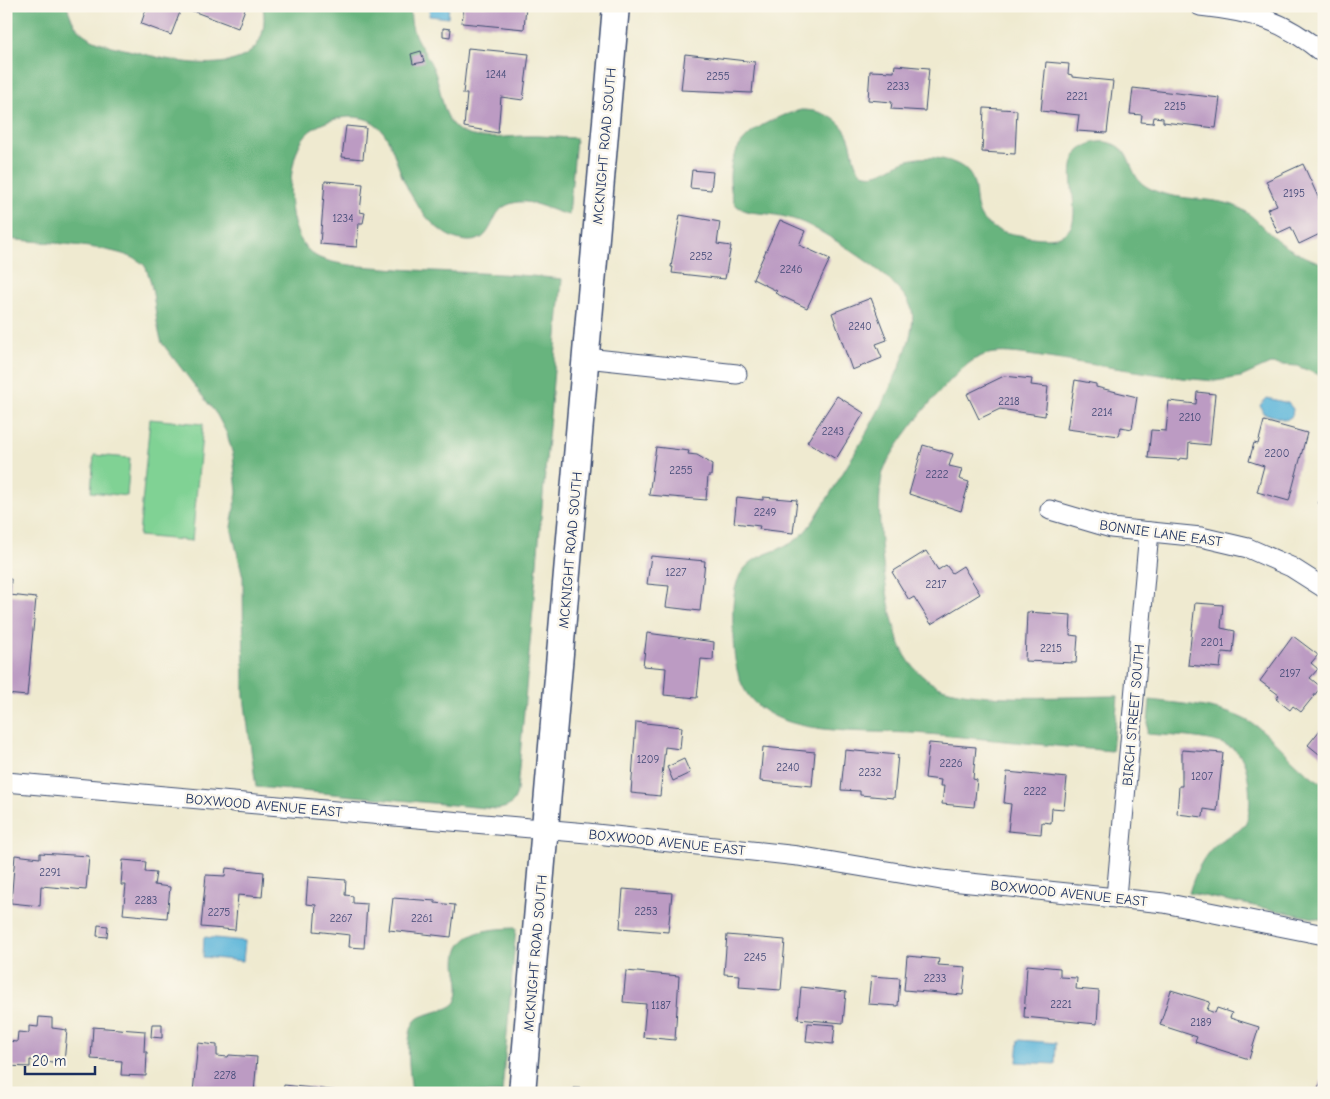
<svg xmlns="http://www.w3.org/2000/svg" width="1330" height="1099" font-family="'Comic Neue',sans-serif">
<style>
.green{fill:#80d294;stroke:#4e8079}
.forest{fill:#68b47e;stroke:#42726e}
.water{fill:#5bb5d9;stroke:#3b729c}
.building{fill:#bc9bc3}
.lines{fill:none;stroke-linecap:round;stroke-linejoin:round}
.street-casing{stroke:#3b4b6f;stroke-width:21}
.secondary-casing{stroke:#3b4b6f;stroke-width:29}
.street{stroke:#fff;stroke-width:19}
.secondary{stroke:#fff;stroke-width:26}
.labels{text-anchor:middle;stroke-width:5;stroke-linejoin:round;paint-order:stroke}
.number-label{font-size:11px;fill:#434a77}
.street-label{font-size:14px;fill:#1b2f5e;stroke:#fbf7ec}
</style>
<rect width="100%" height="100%" fill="#fbf7ec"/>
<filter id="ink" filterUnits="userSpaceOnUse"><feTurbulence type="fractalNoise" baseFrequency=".02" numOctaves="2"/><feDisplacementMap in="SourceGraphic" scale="10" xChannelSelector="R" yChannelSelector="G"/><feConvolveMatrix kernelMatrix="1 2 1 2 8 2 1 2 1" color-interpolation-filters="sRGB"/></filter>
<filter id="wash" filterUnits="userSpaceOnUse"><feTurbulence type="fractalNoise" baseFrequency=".0096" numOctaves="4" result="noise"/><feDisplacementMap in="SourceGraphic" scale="20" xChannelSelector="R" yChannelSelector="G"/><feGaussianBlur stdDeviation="1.12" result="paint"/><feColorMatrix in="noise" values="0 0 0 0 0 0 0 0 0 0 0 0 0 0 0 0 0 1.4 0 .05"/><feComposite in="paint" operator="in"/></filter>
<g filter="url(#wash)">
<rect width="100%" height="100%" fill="#efead0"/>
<g class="green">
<path d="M150 419 203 424 192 541 139 536Z"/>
<path d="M94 455 130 458 127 496 91 492Z"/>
</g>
<g class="forest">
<path d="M6 6H67C70 15 73 24 79 30 93 44 118 47 136 52 181 64 275 84 263 6H411C408 36 423 45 434 70 441 87 441 109 452 124 467 144 505 136 526 136 542 135 559 138 576 138L569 215C553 212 534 200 518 202 493 206 497 221 485 235 475 246 453 240 443 232 427 221 414 202 406 185 391 156 392 115 348 117 333 118 310 126 302 140 285 169 283 245 322 259 342 266 364 266 385 268 444 273 503 272 562 279L517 791C515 803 510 808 497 809L256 787 244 697 243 577 231 527 237 492 233 455 227 434 217 415 162 343C154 320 156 291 146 268 135 245 32 242 6 239Z"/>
<path d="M801 110C823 110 843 119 850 141 854 153 852 164 862 173 878 178 886 169 900 163 918 155 942 156 959 165 994 184 951 225 1019 235 1031 237 1048 240 1060 236 1093 224 1053 166 1084 147 1091 143 1098 141 1106 142 1134 147 1127 173 1144 185 1169 202 1205 196 1233 205 1252 212 1262 228 1277 240 1291 251 1307 258 1324 264V377L1297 366 1270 364 1241 377 1215 381 1182 378 1028 355C1012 353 995 350 979 357 955 367 891 447 883 472 873 507 886 619 903 651 910 665 923 679 937 686 977 703 1072 696 1118 696L1112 751C1051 746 989 739 928 734 881 730 804 737 765 711 738 694 734 664 733 635 733 615 731 593 740 575 753 553 774 554 793 542 802 536 808 528 814 520 837 482 926 346 911 307 900 279 838 241 812 227 801 221 788 217 776 215 761 212 744 215 734 203 718 149 752 123 801 110Z"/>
<path d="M1150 700C1188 705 1233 706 1263 731 1284 748 1299 771 1324 784V920L1189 893C1195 873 1203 854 1220 841 1229 835 1239 833 1245 824 1251 813 1250 798 1249 786 1248 775 1245 758 1236 751 1219 736 1169 736 1147 734Z"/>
<path d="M516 928 502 1093H412C410 1076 404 1035 415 1021 419 1016 426 1015 432 1013 440 1010 451 1009 456 1002 461 993 459 981 457 972 450 931 485 929 516 928Z"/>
</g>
<g class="water">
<path d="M430 6H449L448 18 429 16Z"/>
<path d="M1267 398 1288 403 1293 409 1292 416 1286 420 1263 413 1260 405Z"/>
<path d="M204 937 245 941 243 961 203 957Z"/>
<path d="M1019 1040 1056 1043 1055 1064 1017 1062Z"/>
</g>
<g id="blocks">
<g class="building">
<path d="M147 6H246L238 28 182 7 171 35 141 24Z"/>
<path d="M464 6H526L524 29 462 23Z"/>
<path d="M443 28 451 29 450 37 443 36Z"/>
<path d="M468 48 529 54 523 100 501 97 498 133 464 127 467 94H463Z"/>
<path d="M421 51 424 62 413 64 411 54Z"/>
<path d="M685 54 755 62 752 93 681 90Z"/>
<path d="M1046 62 1069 64 1068 74 1072 75V77L1113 81 1107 133 1077 131 1079 115 1041 111Z"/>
<path d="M895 65 929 68 925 111 891 109 892 102 868 100 870 71 894 72Z"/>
<path d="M1133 88 1220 98 1216 128 1163 122V118L1154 117 1153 123 1141 122 1142 115 1130 114Z"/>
<path d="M984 108 1017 110 1015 154 982 152Z"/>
<path d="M346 126 366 128 363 159 342 157Z"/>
<path d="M1303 164 1324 210 1319 213 1324 223V232L1299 244 1291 227 1278 233 1267 209 1277 205 1266 181Z"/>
<path d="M692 170 713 172 711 190 690 188Z"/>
<path d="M325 181 363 184 360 212 365 213 363 223H359L357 247 320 244Z"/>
<path d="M680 215 720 222 717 244 731 246 725 279 672 273 673 267H671Z"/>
<path d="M780 220 805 231 799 245 830 259 807 308 775 293 777 291 753 279Z"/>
<path d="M871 298 887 340 876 344 882 358 852 370 832 313Z"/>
<path d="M1004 376 1032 379 1031 385 1048 387 1045 416 1000 409 979 419 967 394Z"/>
<path d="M1075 380 1096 384V387L1137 397 1132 429 1121 427 1119 436 1067 429Z"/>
<path d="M1197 392 1215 394 1210 445 1189 443 1188 459 1180 458 1179 460 1148 458 1151 430 1166 431 1169 401 1196 404Z"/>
<path d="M837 396 864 413 836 459 807 442Z"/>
<path d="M1264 421 1307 433 1289 501 1257 492 1264 466 1249 461 1254 443 1258 444Z"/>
<path d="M923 445 953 454 949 466 962 469 959 479 969 482 961 511 909 494Z"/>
<path d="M656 447 689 451 688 454 697 455 712 464 711 476H708L706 500 649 495Z"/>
<path d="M1324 495V507L1318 503Z"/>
<path d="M737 497 763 500V497L797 500 793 533 759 529 760 526 734 523Z"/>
<path d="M926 551 938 570 946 565 952 573 963 566 980 594 931 624 914 597 909 600 892 572Z"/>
<path d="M651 556 705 561 700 611 666 607 669 586 647 584Z"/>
<path d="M6 579H11L10 595 36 598 27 696 6 694Z"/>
<path d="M1195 603 1223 605 1221 628 1235 631 1233 653 1222 652 1220 668 1188 665Z"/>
<path d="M1027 612 1071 615 1070 635 1078 636 1076 663 1025 661Z"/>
<path d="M647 633 714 642 713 660 701 659 697 698 664 695 666 668 643 666Z"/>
<path d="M1293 636 1318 655 1311 663 1318 669 1310 678 1321 687 1301 712 1293 706 1290 710 1276 699 1279 695 1260 681Z"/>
<path d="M636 722 682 727 680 749 665 747 660 796 631 793Z"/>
<path d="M1324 725V758L1308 745Z"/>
<path d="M929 743 976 747 973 779 977 780 974 807 942 804 944 786H940L941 780 925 778Z"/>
<path d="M763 747 815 752 812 786 760 781Z"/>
<path d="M845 750 898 755 894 798 860 795V791L841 790Z"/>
<path d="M1182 750 1223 753 1217 811 1204 809 1203 817 1177 814 1179 786H1182Z"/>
<path d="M684 759 690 773 673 781 667 767Z"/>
<path d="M1007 772 1067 778 1064 809 1052 808 1051 823 1042 822 1041 834 1008 831 1011 804 1004 803Z"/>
<path d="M40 853 89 856 86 890 41 886 40 906 11 903 15 855 40 858Z"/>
<path d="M123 860 146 862 145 872 156 873 154 885 170 887 167 918 123 914 126 885H121Z"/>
<path d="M226 868 264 872 262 897 238 895 235 930 201 927 206 875 225 876Z"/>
<path d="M308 877 346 880 345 895 353 896V903L367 904 364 948 349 947 350 935 314 931 316 905 306 904Z"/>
<path d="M623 889 672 893 668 932 620 928Z"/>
<path d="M393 898 435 901V903L455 905 451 937 389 930Z"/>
<path d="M98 925 108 926 107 937 97 936Z"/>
<path d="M727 935 785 940 781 990 739 987 740 975 724 974Z"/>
<path d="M907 956 939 959 938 965 966 967 963 995 904 990Z"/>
<path d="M1027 965 1060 968V977L1077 978 1076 989 1099 991 1097 1024 1024 1017Z"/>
<path d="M626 971 679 976 675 1040 643 1037 646 1004 623 1002Z"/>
<path d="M871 976 900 978 898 1006 868 1004Z"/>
<path d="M801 987 846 992 843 1023 798 1019Z"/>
<path d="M1171 990 1210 1002 1207 1010 1215 1013 1217 1008 1232 1013 1230 1018 1259 1027 1249 1059 1195 1042 1197 1037 1160 1025Z"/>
<path d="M39 1017 52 1018V1028L67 1030 64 1063 30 1060V1067L6 1066V1041L17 1042 18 1032 29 1033V1026L38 1027Z"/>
<path d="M808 1023 835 1025 833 1044 806 1041Z"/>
<path d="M152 1024H162V1038L151 1037Z"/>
<path d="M93 1027 145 1031 144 1052H147L146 1076 121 1075 122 1061 91 1059Z"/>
<path d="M198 1043 217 1045V1056L228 1057 229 1055 257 1057 254 1093 193 1092Z"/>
<path d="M1324 1077V1093H1315Z"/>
<path d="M284 1085 340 1091V1093H283Z"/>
<path d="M574 1088 609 1090 608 1093H574Z"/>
</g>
</g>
</g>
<g filter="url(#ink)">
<use href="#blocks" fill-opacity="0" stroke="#3b4b6f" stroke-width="1"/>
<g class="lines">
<defs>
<g id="street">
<path d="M1200 6C1253 12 1282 19 1324 54"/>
<path d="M586 358 737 374"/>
<path d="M1050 510 1111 528 1201 537 1248 548 1291 567 1324 588"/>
<path d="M6 782 587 833 798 856 941 880 1164 903 1324 935"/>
<path d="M1116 897 1149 532"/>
</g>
<path id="secondary" d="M522 1093 616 6"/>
</defs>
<use href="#street" class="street-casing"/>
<use href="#secondary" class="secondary-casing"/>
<use href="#street" class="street"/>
<use href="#secondary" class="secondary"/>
</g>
</g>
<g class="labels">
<g class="number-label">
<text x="496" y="78">1244</text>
<text x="718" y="80">2255</text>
<text x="898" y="90">2233</text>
<text x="1077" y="100">2221</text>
<text x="1175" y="110">2215</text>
<text x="1294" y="197">2195</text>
<text x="343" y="222">1234</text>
<text x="701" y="260">2252</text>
<text x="791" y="273">2246</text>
<text x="860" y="330">2240</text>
<text x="1009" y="405">2218</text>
<text x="1102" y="416">2214</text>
<text x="1190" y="421">2210</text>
<text x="833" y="435">2243</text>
<text x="1277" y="457">2200</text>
<text x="681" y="474">2255</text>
<text x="937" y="478">2222</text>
<text x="765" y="516">2249</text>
<text x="676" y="576">1227</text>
<text x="936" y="588">2217</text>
<text x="1212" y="646">2201</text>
<text x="1051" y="652">2215</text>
<text x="1290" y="677">2197</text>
<text x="648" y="763">1209</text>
<text x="951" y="767">2226</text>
<text x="788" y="771">2240</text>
<text x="870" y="776">2232</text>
<text x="1202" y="780">1207</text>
<text x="1035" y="795">2222</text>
<text x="50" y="876">2291</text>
<text x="146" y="904">2283</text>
<text x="646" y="915">2253</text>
<text x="219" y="916">2275</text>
<text x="341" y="922">2267</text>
<text x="422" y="922">2261</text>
<text x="755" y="961">2245</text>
<text x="935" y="982">2233</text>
<text x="1061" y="1008">2221</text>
<text x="661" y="1009">1187</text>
<text x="1201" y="1026">2189</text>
<text x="225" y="1079">2278</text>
</g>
<g class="street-label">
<text transform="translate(604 146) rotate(-85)" y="5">MCKNIGHT ROAD SOUTH</text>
<text transform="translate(1161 533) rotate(8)" y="5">BONNIE LANE EAST</text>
<text transform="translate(570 550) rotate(-85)" y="5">MCKNIGHT ROAD SOUTH</text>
<text transform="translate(1133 715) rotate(-85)" y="5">BIRCH STREET SOUTH</text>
<text transform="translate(264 805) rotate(5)" y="5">BOXWOOD AVENUE EAST</text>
<text transform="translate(667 842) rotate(6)" y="5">BOXWOOD AVENUE EAST</text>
<text transform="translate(1069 893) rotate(6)" y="5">BOXWOOD AVENUE EAST</text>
<text transform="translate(535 953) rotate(-85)" y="5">MCKNIGHT ROAD SOUTH</text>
</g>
</g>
<rect width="1330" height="1099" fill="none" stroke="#fbf7ec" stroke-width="25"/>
<path d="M25 1066v8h70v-8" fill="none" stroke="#1b2f5e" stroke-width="2.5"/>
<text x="32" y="1066" font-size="15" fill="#1b2f5e" stroke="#fbf7ec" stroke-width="4" paint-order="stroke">20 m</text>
</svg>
